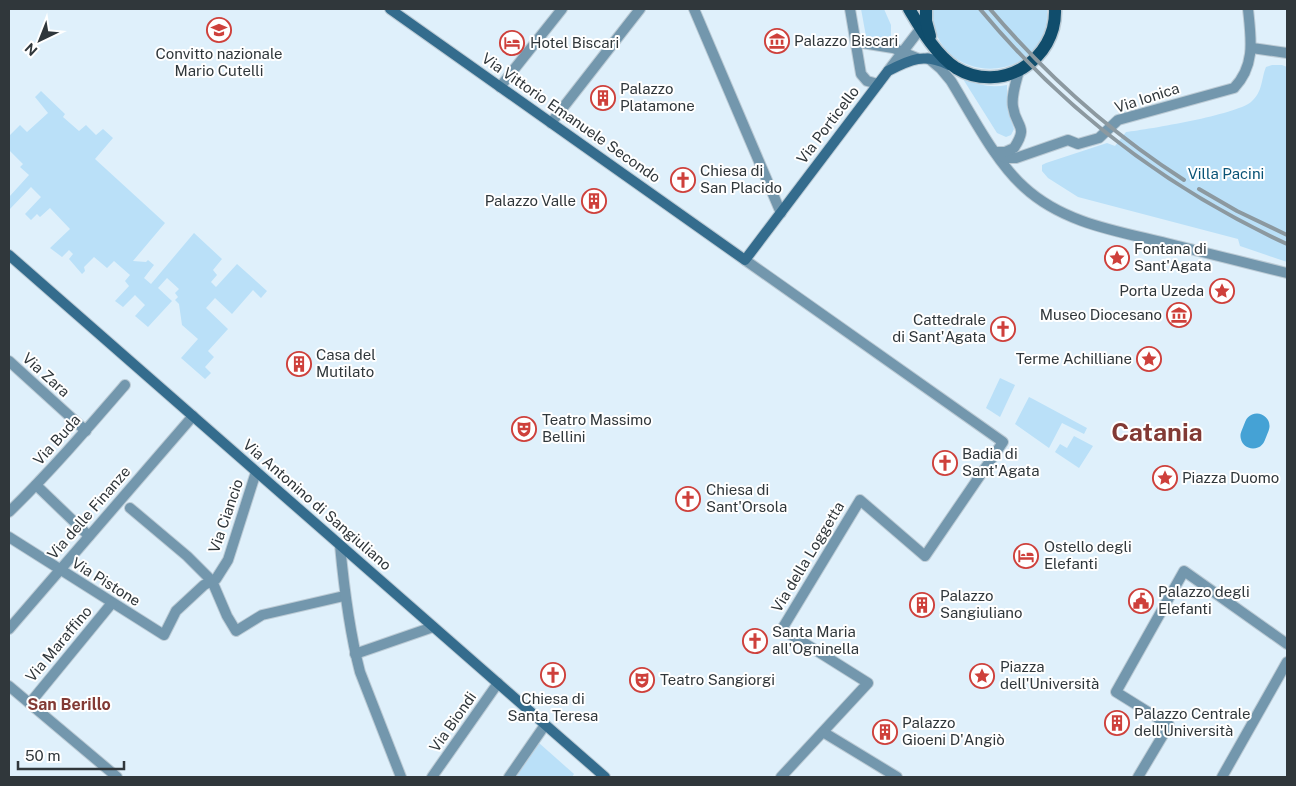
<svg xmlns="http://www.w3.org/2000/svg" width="1296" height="786" font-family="'Public Sans',sans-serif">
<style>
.green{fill:#bae0f8}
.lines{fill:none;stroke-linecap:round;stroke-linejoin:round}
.river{stroke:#45a2d5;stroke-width:25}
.minor-casing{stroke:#bccbd5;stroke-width:12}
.secondary-casing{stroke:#bccbd5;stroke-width:12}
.primary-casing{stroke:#bccbd5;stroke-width:15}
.minor{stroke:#7397ad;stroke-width:10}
.secondary{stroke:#346c8d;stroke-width:10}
.primary{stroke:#104d6c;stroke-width:12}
.rail{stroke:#8c99a0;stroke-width:4}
.labels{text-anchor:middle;stroke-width:4;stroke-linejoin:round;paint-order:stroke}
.poi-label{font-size:15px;fill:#30373b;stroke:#fff;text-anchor:start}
.street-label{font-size:15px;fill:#30373b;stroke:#fff}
.park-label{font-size:15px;fill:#0a5477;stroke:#fff}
.neighbourhood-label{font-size:16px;font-weight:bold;fill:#823a35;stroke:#fff}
.town-label{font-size:25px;font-weight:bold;fill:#823a35;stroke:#fff}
</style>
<rect width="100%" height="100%" fill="#dff0fb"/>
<g class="green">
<path d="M861 9H884L891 25V39L866 36Z"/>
<path d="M933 9H1047C1051 89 929 88 933 9Z"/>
<path d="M1272 65H1282L1287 67V262L1240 246 1238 239 1078 197 1048 178 1042 171V165L1046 163 1107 143 1115 146 1126 132C1150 129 1235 115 1251 102 1263 92 1261 79 1266 67Z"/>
<path d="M963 79C979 85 991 88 1007 85V107L1014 129 1011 135 1006 137 997 133Z"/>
<path d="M41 91 65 114 63 117 79 131 86 125 96 135 103 129 113 138 95 159 165 223 133 261 146 262 148 260 154 265 144 278 151 284 194 233 222 259 213 270 217 275 211 282 216 287 237 264 267 291 261 298 253 290 232 314 215 298 206 308 228 329 208 351 214 357 205 367 211 373 205 379 181 358 198 339 182 325 179 304 175 300 178 297 175 293 179 289 167 278 158 288 172 301 148 327 135 316 145 305 135 295 123 307 115 301 129 286 125 281 130 275 114 261 107 268 94 257 84 267 85 271 82 274 69 259 73 254 69 250 62 257 50 248 70 229 50 208 40 217 37 214 31 220 25 214 41 197 31 187 9 210V197L29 175 20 167 23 164 9 150V136L20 125 27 132 48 113 35 97Z"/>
<path d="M1000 378 1015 385 1000 417 986 408Z"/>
<path d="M1029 397 1033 399 1087 428 1084 434 1062 423 1049 448 1015 424Z"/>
<path d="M1074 436 1093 446 1079 468 1055 452 1060 444 1067 448Z"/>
<path d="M539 743 574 774 572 777H516Z"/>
</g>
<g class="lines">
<path class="river" d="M1253 436 1257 426"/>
<defs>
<g id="minor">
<path d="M694 9 781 213"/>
<path d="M850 9 861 74 867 81 878 84"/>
<path d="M856 42 893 48 917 58"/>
<path d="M1252 48 1287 53"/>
<path d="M928 58 941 69 951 81C972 115 995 161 1024 187 1063 223 1116 231 1166 243 1206 253 1247 263 1287 273"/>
<path d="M888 71 924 24"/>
<path d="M500 87 562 9"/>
<path d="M551 123 640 9"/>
<path d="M995 152 1006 158H1016L1068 140 1078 144 1099 138 1118 120 1234 88C1256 65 1251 38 1248 9"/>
<path d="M996 152H1005L1014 148C1029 125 1016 128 1013 107 1011 96 1016 82 1019 71"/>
<path d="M745 260 1003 442 925 556 860 500 782 629 868 683 781 777"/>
<path d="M9 361 86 431"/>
<path d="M36 485 89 536"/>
<path d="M130 508 187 556 212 581 227 616 236 631 262 615 344 596"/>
<path d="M9 512C50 472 87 429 125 385"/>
<path d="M9 537 164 635 176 611 204 585 216 579 228 560 256 472"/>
<path d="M340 545C344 588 349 630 360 672L401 777"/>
<path d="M9 629 193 416"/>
<path d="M355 654 433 627"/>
<path d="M9 686 117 777"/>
<path d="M30 703 112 603"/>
<path d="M823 732 897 777"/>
<path d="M432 777 498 683"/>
<path d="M509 777 545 725"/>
<path d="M1138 777 1169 725 1116 692 1184 571 1287 644"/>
<path d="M1222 777 1287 662"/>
</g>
<g id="secondary">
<path d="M390 9 745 260 888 71C911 59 924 53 949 65"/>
<path d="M9 255 605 777"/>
</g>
<g id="primary">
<path d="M909 9C921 29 936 55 956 68 1001 95 1057 60 1055 9"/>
<path d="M926 9V21L930 36"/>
</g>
</defs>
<use href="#minor" class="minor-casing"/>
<use href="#secondary" class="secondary-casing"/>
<use href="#primary" class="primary-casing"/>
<use href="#minor" class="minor"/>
<use href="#secondary" class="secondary"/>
<use href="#primary" class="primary"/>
<g class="rail">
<path d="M980 9C1064 110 1168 189 1287 244"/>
<path d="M990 9C1046 75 1111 133 1184 180"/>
<path d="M1199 189 1237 211 1287 235"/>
</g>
</g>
<defs>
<symbol id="school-ring" viewBox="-11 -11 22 22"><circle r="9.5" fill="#fff" stroke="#ce403b" stroke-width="1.5"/><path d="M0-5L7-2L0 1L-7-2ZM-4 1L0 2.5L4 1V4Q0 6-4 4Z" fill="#ce403b"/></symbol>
<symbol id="museum-ring" viewBox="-11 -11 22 22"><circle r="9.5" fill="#fff" stroke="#ce403b" stroke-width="1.5"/><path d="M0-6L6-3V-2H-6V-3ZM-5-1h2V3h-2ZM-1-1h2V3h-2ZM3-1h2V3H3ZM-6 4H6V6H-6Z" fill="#ce403b"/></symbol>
<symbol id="hotel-ring" viewBox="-11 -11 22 22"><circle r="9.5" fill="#fff" stroke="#ce403b" stroke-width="1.5"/><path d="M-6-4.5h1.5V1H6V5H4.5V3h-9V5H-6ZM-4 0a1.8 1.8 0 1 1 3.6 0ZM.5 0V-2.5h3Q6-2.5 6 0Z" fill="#ce403b"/></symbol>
<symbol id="building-ring" viewBox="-11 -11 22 22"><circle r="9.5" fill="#fff" stroke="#ce403b" stroke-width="1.5"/><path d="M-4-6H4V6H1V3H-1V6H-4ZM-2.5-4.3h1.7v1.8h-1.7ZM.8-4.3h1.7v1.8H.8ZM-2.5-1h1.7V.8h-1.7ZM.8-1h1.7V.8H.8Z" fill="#ce403b"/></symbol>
<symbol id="church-ring" viewBox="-11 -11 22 22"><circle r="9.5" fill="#fff" stroke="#ce403b" stroke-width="1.5"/><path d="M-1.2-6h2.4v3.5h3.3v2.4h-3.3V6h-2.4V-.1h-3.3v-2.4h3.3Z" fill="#ce403b"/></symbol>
<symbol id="sight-ring" viewBox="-11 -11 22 22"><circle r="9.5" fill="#fff" stroke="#ce403b" stroke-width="1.5"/><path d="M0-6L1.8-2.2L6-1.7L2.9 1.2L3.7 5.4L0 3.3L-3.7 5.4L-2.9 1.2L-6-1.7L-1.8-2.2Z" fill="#ce403b"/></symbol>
<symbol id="theatre-ring" viewBox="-11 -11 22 22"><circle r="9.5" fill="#fff" stroke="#ce403b" stroke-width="1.5"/><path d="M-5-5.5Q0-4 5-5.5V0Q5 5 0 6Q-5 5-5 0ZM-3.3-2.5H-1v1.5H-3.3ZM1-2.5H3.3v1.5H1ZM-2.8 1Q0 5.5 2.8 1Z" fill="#ce403b"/></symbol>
<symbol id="civic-ring" viewBox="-11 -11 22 22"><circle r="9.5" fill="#fff" stroke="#ce403b" stroke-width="1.5"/><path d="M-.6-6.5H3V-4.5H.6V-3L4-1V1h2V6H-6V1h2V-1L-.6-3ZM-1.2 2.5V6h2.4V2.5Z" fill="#ce403b"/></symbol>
</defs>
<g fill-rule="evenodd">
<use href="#school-ring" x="205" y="16" width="28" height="28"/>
<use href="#museum-ring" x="763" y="27" width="28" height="28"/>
<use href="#hotel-ring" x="498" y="29" width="28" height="28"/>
<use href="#building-ring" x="589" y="84" width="28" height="28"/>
<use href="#church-ring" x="669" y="166" width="28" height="28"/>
<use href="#building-ring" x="580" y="187" width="28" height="28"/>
<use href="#sight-ring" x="1103" y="244" width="28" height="28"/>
<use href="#sight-ring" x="1208" y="277" width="28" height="28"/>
<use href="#museum-ring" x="1165" y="301" width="28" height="28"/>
<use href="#church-ring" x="989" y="315" width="28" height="28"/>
<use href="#sight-ring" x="1135" y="345" width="28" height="28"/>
<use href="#building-ring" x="285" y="350" width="28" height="28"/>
<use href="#theatre-ring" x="510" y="415" width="28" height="28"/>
<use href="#church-ring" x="931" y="449" width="28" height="28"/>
<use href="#sight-ring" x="1151" y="464" width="28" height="28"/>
<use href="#church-ring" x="674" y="485" width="28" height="28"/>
<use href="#hotel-ring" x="1012" y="542" width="28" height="28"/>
<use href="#civic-ring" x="1127" y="587" width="28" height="28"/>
<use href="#building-ring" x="908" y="591" width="28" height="28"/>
<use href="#church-ring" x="741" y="627" width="28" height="28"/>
<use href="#church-ring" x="539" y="661" width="28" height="28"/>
<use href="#sight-ring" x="968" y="662" width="28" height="28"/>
<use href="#theatre-ring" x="628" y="666" width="28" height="28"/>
<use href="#building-ring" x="1103" y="709" width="28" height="28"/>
<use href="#building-ring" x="871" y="718" width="28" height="28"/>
</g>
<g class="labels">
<g class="poi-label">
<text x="794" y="46">Palazzo Biscari</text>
<text x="530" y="48">Hotel Biscari</text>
<text x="219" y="59" text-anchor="middle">Convitto nazionale<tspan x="219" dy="17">Mario Cutelli</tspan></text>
<text x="620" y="94">Palazzo<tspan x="620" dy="17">Platamone</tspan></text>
<text x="700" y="176">Chiesa di<tspan x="700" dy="17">San Placido</tspan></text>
<text x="576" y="206" text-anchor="end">Palazzo Valle</text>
<text x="1134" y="254">Fontana di<tspan x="1134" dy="17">Sant'Agata</tspan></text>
<text x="1204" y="296" text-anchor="end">Porta Uzeda</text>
<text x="1162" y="320" text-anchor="end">Museo Diocesano</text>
<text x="986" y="325" text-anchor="end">Cattedrale<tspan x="986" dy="17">di Sant'Agata</tspan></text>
<text x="316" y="360">Casa del<tspan x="316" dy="17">Mutilato</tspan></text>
<text x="1132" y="364" text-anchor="end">Terme Achilliane</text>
<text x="542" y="425">Teatro Massimo<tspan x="542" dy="17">Bellini</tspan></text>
<text x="962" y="459">Badia di<tspan x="962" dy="17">Sant'Agata</tspan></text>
<text x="1182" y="483">Piazza Duomo</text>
<text x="706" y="495">Chiesa di<tspan x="706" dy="17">Sant'Orsola</tspan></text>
<text x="1044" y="552">Ostello degli<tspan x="1044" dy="17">Elefanti</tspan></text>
<text x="1158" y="597">Palazzo degli<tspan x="1158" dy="17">Elefanti</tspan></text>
<text x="940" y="601">Palazzo<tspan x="940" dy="17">Sangiuliano</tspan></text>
<text x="772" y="637">Santa Maria<tspan x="772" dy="17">all'Ogninella</tspan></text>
<text x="1000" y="672">Piazza<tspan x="1000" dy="17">dell'Università</tspan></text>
<text x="660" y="685">Teatro Sangiorgi</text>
<text x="553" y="704" text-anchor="middle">Chiesa di<tspan x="553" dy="17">Santa Teresa</tspan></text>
<text x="1134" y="719">Palazzo Centrale<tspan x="1134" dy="17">dell'Università</tspan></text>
<text x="902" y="728">Palazzo<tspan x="902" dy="17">Gioeni D'Angiò</tspan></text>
</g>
<g class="street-label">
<text transform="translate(1147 98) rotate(-18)" y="5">Via Ionica</text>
<text transform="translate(571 118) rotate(35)" y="5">Via Vittorio Emanuele Secondo</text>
<text transform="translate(828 125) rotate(-53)" y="5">Via Porticello</text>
<text transform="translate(46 375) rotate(42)" y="5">Via Zara</text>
<text transform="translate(57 440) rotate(-48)" y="5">Via Buda</text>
<text transform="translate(317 505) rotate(41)" y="5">Via Antonino di Sangiuliano</text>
<text transform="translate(89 513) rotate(-49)" y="5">Via delle Finanze</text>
<text transform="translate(226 516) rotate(-71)" y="5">Via Ciancio</text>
<text transform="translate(808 557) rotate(-59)" y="5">Via della Loggetta</text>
<text transform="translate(106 582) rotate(32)" y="5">Via Pistone</text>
<text transform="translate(59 644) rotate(-50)" y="5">Via Maraffino</text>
<text transform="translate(453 722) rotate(-55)" y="5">Via Biondi</text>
</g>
<g class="park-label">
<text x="1226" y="179">Villa Pacini</text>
</g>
<g class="neighbourhood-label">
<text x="69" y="710">San Berillo</text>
</g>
<g class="town-label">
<text x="1157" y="441">Catania</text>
</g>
</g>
<rect width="1296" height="786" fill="none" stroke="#30373b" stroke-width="20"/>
<g transform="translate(40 40) rotate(223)" stroke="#ffffff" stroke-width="4" paint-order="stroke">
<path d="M0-4L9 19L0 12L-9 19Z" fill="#30373b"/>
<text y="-8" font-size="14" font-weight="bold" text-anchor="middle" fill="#30373b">N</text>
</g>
<path d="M18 761v8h106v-8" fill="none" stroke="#30373b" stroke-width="2.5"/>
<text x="25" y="761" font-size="15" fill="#30373b" stroke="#ffffff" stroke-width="4" paint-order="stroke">50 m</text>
</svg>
